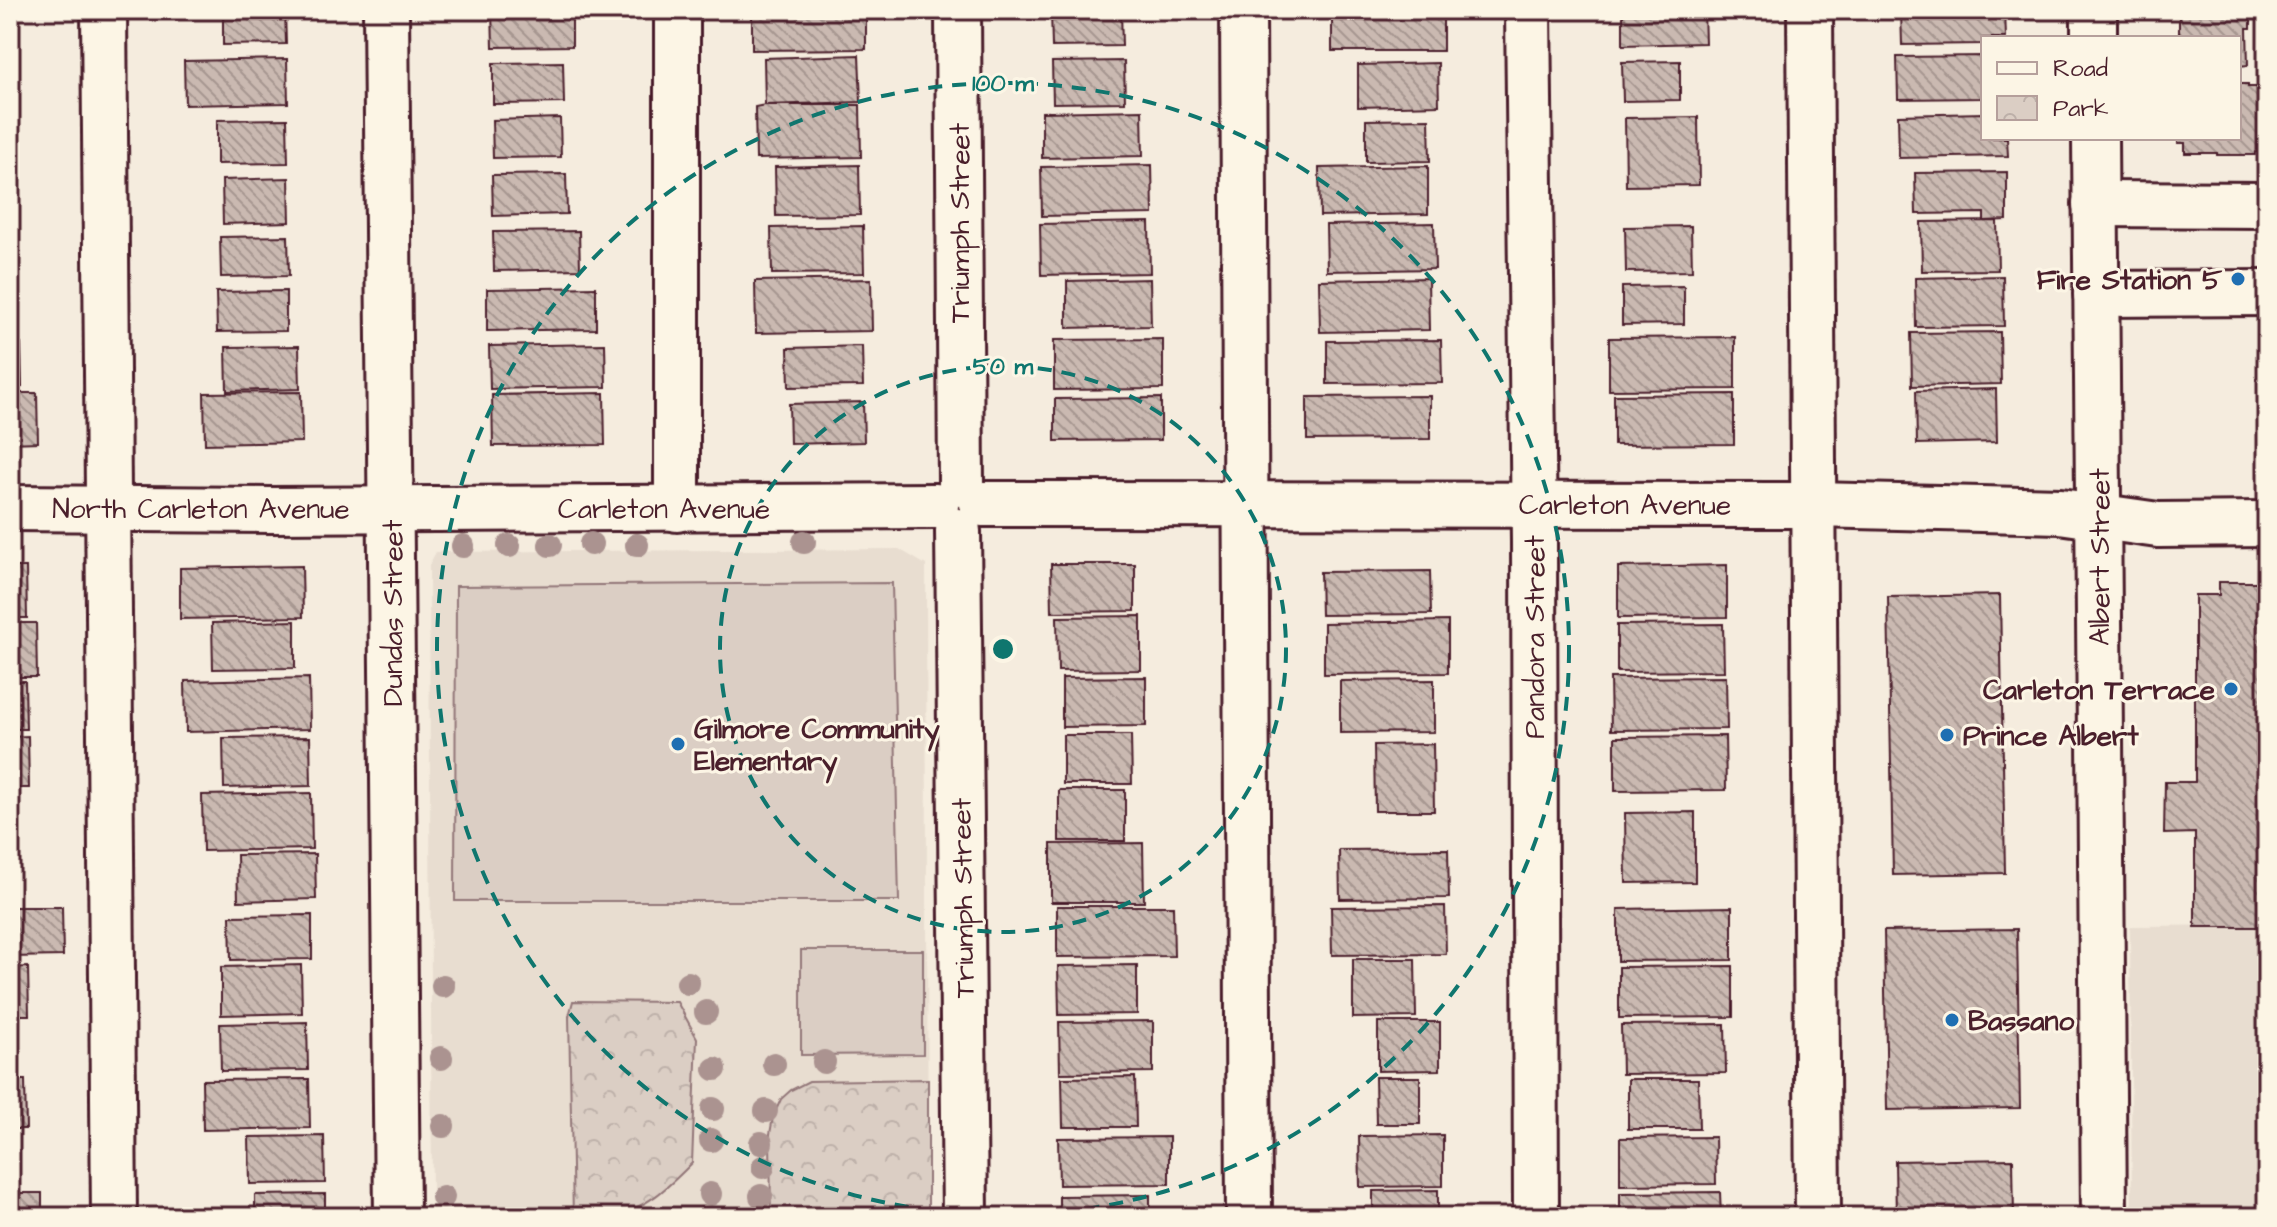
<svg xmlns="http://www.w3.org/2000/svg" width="2277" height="1227" font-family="'Architects Daughter',sans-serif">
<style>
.built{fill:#e8ddd0}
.grass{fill:#dbcec4;stroke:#927678;stroke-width:2}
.park{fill:url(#park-crowns);stroke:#927678;stroke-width:2}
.building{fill:url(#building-back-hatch);stroke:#4a1f2b;stroke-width:2}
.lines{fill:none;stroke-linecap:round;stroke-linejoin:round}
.minor-casing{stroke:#4a1f2b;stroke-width:50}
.minor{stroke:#fcf5e5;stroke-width:44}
.tree{fill:#ab9390}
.ring{fill:none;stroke:#0f766e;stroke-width:4;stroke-dasharray:14 10}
.poi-dot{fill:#1f6fb2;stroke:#fcf5e5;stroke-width:3}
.labels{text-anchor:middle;stroke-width:6;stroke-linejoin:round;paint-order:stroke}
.street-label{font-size:28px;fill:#4a1f2b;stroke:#fcf5e5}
.poi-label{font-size:28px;font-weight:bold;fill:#4a1f2b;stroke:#fcf5e5;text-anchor:start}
.centre{fill:#0f766e;stroke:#fcf5e5;stroke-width:4}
.ring-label{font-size:24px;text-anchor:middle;font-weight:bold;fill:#0f766e;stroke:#fcf5e5;stroke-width:6;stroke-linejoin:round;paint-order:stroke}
</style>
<defs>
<pattern id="park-crowns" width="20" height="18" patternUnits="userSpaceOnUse" patternTransform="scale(2)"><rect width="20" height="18" fill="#dbcec4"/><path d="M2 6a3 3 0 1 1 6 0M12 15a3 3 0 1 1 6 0" fill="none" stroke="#bdb0a9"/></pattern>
<pattern id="building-back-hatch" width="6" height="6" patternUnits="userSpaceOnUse" patternTransform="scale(2)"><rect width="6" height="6" fill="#cab9b1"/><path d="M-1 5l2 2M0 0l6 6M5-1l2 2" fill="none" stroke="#a69690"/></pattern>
</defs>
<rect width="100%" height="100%" fill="#f5ecde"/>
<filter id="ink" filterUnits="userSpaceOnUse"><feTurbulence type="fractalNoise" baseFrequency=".0125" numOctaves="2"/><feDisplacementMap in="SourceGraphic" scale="16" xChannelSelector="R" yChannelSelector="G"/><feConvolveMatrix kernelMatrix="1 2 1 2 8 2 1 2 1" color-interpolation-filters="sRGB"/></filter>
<g filter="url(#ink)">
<g class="built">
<path d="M899 549 926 565 928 1217H432L429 565 436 552Z"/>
<path d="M2267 925V1217H2132L2130 926Z"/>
</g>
<g class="grass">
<path d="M892 583 899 901H455L456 586Z"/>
<path d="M801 950H923V1054L801 1055Z"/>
</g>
<g class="park">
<path d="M573 1001 677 1002 697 1038 692 1163C669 1186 646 1210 612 1215 599 1217 585 1216 573 1217L569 1016Z"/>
<path d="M928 1079V1217H771L770 1134 773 1117 781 1099 791 1090 809 1081Z"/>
</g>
<g class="building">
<path d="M10 10H13L14 47H10Z"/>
<path d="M223 10H285L286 44 223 45Z"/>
<path d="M492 10H572V46L493 47Z"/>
<path d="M752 10H866V49L752 50Z"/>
<path d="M1051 10H1121L1122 46 1052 47Z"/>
<rect x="1332" y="10" width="111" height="41"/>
<path d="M1623 10H1704L1705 43 1623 45Z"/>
<path d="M1901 10H2005L2006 38H1983V44L1902 45Z"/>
<path d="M2179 10H2251V28H2247L2248 65 2239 66V38H2183V34H2179Z"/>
<path d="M859 55 861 102 765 105 764 58Z"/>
<path d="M1983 56V98L1898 99 1897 57Z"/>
<path d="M287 59 288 103 185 105 184 61Z"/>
<path d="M1124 61 1125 102 1053 103 1052 62Z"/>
<path d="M1680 61V100L1623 101 1622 62Z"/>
<path d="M563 62 564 103 493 104V63Z"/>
<path d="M1438 63 1439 105 1358 107V65Z"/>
<path d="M2239 84H2248V87H2267V155H2265V152H2255V155H2217V153H2185V143H2178V138H2239Z"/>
<path d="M765 105H860L861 157 756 159 755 107Z"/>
<path d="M1142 110 1143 156 1042 158V112Z"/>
<path d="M1983 113V138H2007L2008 156 1899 158 1898 115Z"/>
<path d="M10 117H13L14 161H10Z"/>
<path d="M1698 117 1699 185 1626 186 1625 118Z"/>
<path d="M560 118 561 157 493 158 492 120Z"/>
<path d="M287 119 288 163 217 164V120Z"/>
<path d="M1429 119 1430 161 1366 162V120Z"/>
<path d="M859 165 860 215 776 216 775 167Z"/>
<path d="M1152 165 1153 214 1042 216 1041 167Z"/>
<path d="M1428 166V214L1320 216 1319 168Z"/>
<path d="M2007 172V220L1984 221V213L1916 214 1915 173Z"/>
<path d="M566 174 567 214 493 216 492 175Z"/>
<path d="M289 178 290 222 223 224 222 180Z"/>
<path d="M1997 221 1998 270 1922 271 1921 222Z"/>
<path d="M1149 222 1150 273 1041 275 1040 224Z"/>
<path d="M1434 223 1435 269 1327 271 1326 225Z"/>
<path d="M863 226 864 273 772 274 771 228Z"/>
<path d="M1691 226 1692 271 1626 272 1625 227Z"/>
<path d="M579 231 580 269 494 271 493 232Z"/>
<path d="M288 236 289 276 221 277 220 237Z"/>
<path d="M2003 276 2004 326 1916 327 1915 278Z"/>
<path d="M1428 278 1429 330 1320 332 1319 280Z"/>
<path d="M871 279 872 331 756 333 755 281Z"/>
<path d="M1150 279 1151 326 1067 328V281Z"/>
<path d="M1684 286V324L1622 325V287Z"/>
<path d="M596 287V329L487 331V289Z"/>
<path d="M286 291V331L217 332 216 292Z"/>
<path d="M2000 332 2001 384 1912 386 1911 333Z"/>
<path d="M1735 337V389L1609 390V338Z"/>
<path d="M1163 339V389L1054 390V340Z"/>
<path d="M1441 340 1442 383 1327 384V341Z"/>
<path d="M10 344H21L22 387 10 388Z"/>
<path d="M605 344 606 387 490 389 489 346Z"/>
<path d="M299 346 300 389 227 391 226 347Z"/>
<path d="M862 346 863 386 789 387 788 348Z"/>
<path d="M1996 389 1997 442 1917 444 1916 391Z"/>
<path d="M301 392 302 442 205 444 204 393Z"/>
<path d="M10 393H37L38 442 10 443Z"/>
<path d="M604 393 605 445 493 446 492 395Z"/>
<path d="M1734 394V444L1614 445V395Z"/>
<path d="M1430 396V439L1307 440V397Z"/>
<path d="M1161 398V440L1055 441V399Z"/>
<path d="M863 402 864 442 790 444 789 404Z"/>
<path d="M1051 564H1135V611L1052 612Z"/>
<path d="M1727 565V617L1618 618V567Z"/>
<path d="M302 566 303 617 180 619V568Z"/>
<path d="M10 567H26L27 618H10Z"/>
<path d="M1430 571 1431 614 1321 615 1320 572Z"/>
<path d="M2219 582H2267V927H2195V833L2164 834 2165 782H2195V595H2219Z"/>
<path d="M2000 595 2005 873 1893 875 1888 597Z"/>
<path d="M1141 616V670L1058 671 1057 617Z"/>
<path d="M295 621V668L213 669 212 623Z"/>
<path d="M1448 621V673L1324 674V623Z"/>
<path d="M10 623H36L37 677H10Z"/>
<path d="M1723 624 1724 671 1617 672V625Z"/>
<path d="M1146 677V726L1062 727V678Z"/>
<path d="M1726 677 1727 729 1611 730 1610 678Z"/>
<path d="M309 678 310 729 186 732 185 681Z"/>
<path d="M1434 680V732L1340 733V681Z"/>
<path d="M10 681H25L26 729H10Z"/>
<path d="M1063 735H1131L1132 784H1063Z"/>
<path d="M28 736 29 788H10V737Z"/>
<path d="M1725 736 1726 790 1615 791V737Z"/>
<path d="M310 737 311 786 224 788 223 738Z"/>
<path d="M1433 744 1434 811H1375L1374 745Z"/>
<rect x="1059" y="790" width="66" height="51"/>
<path d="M311 793 312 849 203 851 202 795Z"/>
<path d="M17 796 18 845H10V797Z"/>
<path d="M1695 812V882L1626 883 1625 813Z"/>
<path d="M1143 843 1144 902H1051V844Z"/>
<path d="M1448 849 1449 898 1340 899 1339 850Z"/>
<path d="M315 854 316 899 238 901 237 855Z"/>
<path d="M1057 906H1173L1174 956 1057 957Z"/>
<path d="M1445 906 1446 954 1332 955 1331 907Z"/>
<path d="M10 907H62L63 956 10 957Z"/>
<path d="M1732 907V960L1618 961V909Z"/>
<path d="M312 915V959L231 960 230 916Z"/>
<path d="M2017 929 2020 1108 1887 1110 1884 931Z"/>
<path d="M1353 959H1415L1416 1017 1353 1018Z"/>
<path d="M301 965 302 1013 221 1015V967Z"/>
<path d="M1137 965V1014L1059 1015 1058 966Z"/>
<path d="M1733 966V1017L1619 1018V967Z"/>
<path d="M28 967 29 1015H10V968Z"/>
<path d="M1153 1021V1072L1060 1073 1059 1022Z"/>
<path d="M307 1022 308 1070 221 1071 220 1024Z"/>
<path d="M1378 1022H1440V1070L1378 1071Z"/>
<path d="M1725 1024 1726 1073 1622 1074 1621 1025Z"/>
<path d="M1135 1077 1136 1127H1063L1062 1078Z"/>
<path d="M1375 1077H1420V1124H1376Z"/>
<path d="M309 1079 310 1128 203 1130 202 1080Z"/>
<path d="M1628 1079H1698L1699 1129H1628Z"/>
<path d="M10 1080H25L26 1129H10Z"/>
<path d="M1443 1135V1186L1360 1187 1359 1136Z"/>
<path d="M324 1136 325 1183 250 1184 249 1137Z"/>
<path d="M1169 1137V1184L1059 1185 1058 1138Z"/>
<path d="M1715 1137 1716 1184 1620 1185V1138Z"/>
<path d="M2013 1159 2014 1217H1896L1895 1161Z"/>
<path d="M1438 1190V1217H1373V1191Z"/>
<path d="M1720 1192 1721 1217H1620V1193Z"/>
<rect x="10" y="1193" width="32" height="24"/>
<path d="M325 1194V1217H255V1195Z"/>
<path d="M1150 1195V1217H1059V1196Z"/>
</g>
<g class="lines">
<defs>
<g id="minor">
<path d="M104 10 114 1217"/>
<path d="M386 10 397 1217"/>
<path d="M958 10 961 484"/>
<path d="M1243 10 1249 1217"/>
<path d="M1528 10 1534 542 1536 1217"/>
<path d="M1810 10 1818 1217"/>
<path d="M2094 10V38"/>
<path d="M2095 138 2104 1217"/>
<path d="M2095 204 2267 205"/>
<path d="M2096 294 2267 293"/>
<path d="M982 504 1815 505 2060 511 2158 525 2267 524"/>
<path d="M10 508 271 510 936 506"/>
<path d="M677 509V10"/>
<path d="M958 531 965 1217"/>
</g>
</defs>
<use href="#minor" class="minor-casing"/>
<use href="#minor" class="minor"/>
</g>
<g class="tree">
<circle cx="804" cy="542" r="12"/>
<circle cx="591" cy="544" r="12"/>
<circle cx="550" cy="545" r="12"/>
<circle cx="637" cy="545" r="12"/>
<circle cx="463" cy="546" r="12"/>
<circle cx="509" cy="546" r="12"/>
<circle cx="688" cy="983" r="12"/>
<circle cx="443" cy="986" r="12"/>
<circle cx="706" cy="1012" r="12"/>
<circle cx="441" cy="1058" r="12"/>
<circle cx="824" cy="1062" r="12"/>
<circle cx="774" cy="1064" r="12"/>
<circle cx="715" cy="1069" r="12"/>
<circle cx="713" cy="1109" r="12"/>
<circle cx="766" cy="1111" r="12"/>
<circle cx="443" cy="1126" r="12"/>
<circle cx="711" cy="1140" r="12"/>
<circle cx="761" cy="1143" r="12"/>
<circle cx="763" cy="1167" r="12"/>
<circle cx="710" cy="1194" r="12"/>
<circle cx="761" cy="1196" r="12"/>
<circle cx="443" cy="1197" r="12"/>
</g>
</g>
<g class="ring">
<circle cx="1003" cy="649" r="283"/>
<circle cx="1003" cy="649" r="566"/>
</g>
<g class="poi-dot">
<circle cx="2238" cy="279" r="8"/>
<circle cx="2231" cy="689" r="8"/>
<circle cx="1947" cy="735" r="8"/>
<circle cx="678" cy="744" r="8"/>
<circle cx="1952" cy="1020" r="8"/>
</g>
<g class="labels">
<g class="street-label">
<text transform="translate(959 223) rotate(-90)" y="10">Triumph Street</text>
<text x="1625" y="514">Carleton Avenue</text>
<text x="201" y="518">North Carleton Avenue</text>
<text x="664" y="518">Carleton Avenue</text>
<text transform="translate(2099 557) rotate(-90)" y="10">Albert Street</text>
<text transform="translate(392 613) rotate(-90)" y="10">Dundas Street</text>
<text transform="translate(1534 637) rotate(-90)" y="10">Pandora Street</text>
<text transform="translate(962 898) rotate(-91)" y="10">Triumph Street</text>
</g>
<g class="poi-label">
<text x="2222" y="289" text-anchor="end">Fire Station 5</text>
<text x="2215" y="699" text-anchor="end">Carleton Terrace</text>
<text x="694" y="738">Gilmore Community<tspan x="694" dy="32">Elementary</tspan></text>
<text x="1963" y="745">Prince Albert</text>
<text x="1968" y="1030">Bassano</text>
</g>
</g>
<circle cx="1003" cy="649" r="12" class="centre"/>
<g class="ring-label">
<text x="1003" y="91">100 m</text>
<text x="1003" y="374">50 m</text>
</g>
<rect width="2277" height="1227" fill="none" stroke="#fcf5e5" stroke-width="40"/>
<rect x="20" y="20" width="2237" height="1187" fill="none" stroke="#4a1f2b" stroke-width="3" filter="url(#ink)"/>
<rect x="1981" y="36" width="260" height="104" fill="#fcf5e5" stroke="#b59f9b" stroke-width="2"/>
<rect x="1997" y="62" width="40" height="12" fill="#fcf5e5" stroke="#b59f9b" stroke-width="2"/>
<text x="2053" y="76" font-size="24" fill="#4a1f2b">Road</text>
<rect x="1997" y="96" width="40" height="24" fill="url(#park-crowns)" stroke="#b59f9b" stroke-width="2"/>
<text x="2053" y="116" font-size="24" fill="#4a1f2b">Park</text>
</svg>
